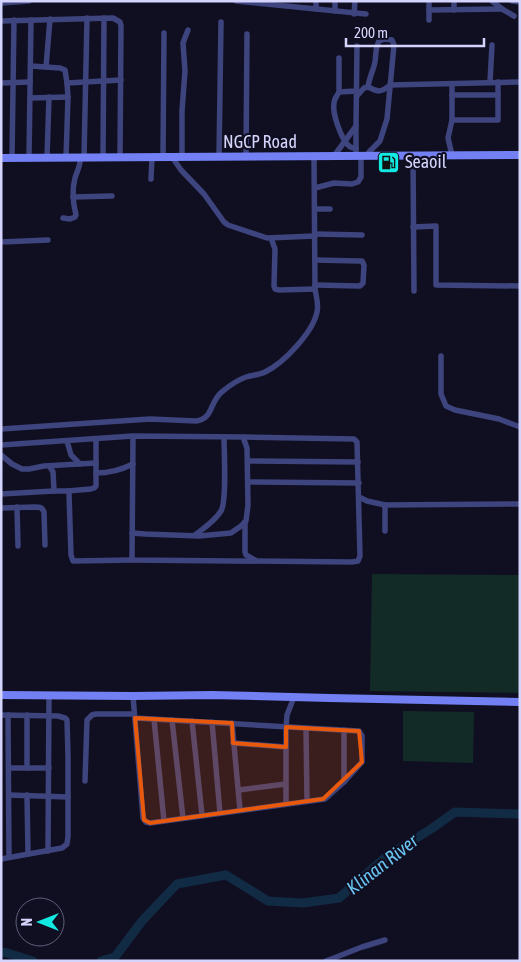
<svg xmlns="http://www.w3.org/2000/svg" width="521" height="962" font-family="'Asap Condensed',sans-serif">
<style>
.green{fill:#132b27}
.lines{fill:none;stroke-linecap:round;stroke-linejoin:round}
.river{stroke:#122b44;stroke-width:9}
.street{stroke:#3e447d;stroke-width:5.5}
.secondary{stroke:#7280f4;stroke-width:8}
.marked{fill:#e8590c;fill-opacity:0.2;stroke:#e8590c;stroke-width:4;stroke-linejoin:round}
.labels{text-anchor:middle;stroke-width:4.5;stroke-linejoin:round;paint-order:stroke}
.street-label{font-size:18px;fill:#d4d4fc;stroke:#100f22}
.poi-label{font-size:18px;fill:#d4d4fc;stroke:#100f22;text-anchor:start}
.water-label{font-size:19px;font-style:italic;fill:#6ac5f3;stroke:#100f22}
</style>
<rect width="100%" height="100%" fill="#100f22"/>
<g class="green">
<path d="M372 574 520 575V693L370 691Z"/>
<path d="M403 711 474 712 473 763 403 761Z"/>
</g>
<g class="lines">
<g class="river">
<path d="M1 952 7 953 33 961"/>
<path d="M101 961 115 957 142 921 177 884 226 875 268 901 303 903 339 898 386 857 431 829 455 812 520 814"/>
</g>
<g class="street">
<path d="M236 1 366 14"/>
<path d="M454 1V10"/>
<path d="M492 1 502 9 514 16"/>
<path d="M512 1 520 2"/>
<path d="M1 3 29 1"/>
<path d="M316 9V1"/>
<path d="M429 10 502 9"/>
<path d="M335 11V1"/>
<path d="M354 14 355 1"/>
<path d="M429 20V1"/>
<path d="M1 21 113 18 120 22 121 26 120 158"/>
<path d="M339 58V92"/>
<path d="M31 66 60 68 65 70 67 83 68 97 66 158"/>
<path d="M46 67 50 19"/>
<path d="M490 82 492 45"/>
<path d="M1 83 30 82"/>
<path d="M67 83 121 80"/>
<path d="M452 95H498"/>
<path d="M357 96 364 88 368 87C378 92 381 93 390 85L520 82"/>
<path d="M30 98 68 97"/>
<path d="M452 120H498V82"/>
<path d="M356 126V148"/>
<path d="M452 155 448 138 452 120V84"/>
<path d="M334 156 356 126 357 46"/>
<path d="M356 156V148C353 148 351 148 349 146 341 139 332 113 334 103 334 99 337 96 339 92L357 91"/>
<path d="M368 156 369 152 380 141 387 119 394 45 392 40 385 39 379 41C374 51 377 57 374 66 372 73 369 79 368 87"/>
<path d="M413 156 414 291"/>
<path d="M163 157 164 33"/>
<path d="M172 157 181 170 204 194 224 222 228 225 267 238 315 236"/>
<path d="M182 157V111L185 71 183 43 188 30"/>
<path d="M219 157 221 22"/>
<path d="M246 157 247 34"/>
<path d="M12 158 14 20"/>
<path d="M29 158 31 20"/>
<path d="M47 158 49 97"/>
<path d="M84 158 87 18"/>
<path d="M103 158 104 18"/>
<path d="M151 179 152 157"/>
<path d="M315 188 334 183 352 184 358 182 361 177V156"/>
<path d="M73 197 112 196"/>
<path d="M315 209H330"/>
<path d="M63 218 70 219 75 217 76 215C73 203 72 189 75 178 77 171 81 165 80 158"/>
<path d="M413 227 436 226V285L520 286"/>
<path d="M315 234 362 235"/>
<path d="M271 238 275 249 274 286 275 289 279 290 315 289"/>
<path d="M1 242 48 240"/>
<path d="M315 260 358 261H362L364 265 363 283 360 286 315 285"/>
<path d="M441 356V394L446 406 455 410 499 419 520 427"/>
<path d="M1 429 150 419 196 421C214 419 209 401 223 391 229 386 238 380 246 377 252 375 259 375 265 372 284 363 313 332 317 312 319 304 316 296 315 289L314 156"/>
<path d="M67 441 71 455 80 464"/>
<path d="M1 445 133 436 243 437 354 439 357 442 360 556 358 561 352 562 132 560 133 436"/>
<path d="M1 455 12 464 22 469H29L44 466 96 463"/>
<path d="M248 461 358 462"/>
<path d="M50 467 53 472 54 491H68L69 493 71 555 73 561 132 560"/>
<path d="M96 473C110 473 121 470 133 464"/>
<path d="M248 482 359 483"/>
<path d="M68 491 91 489 94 488 96 486V439"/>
<path d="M1 494 54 491"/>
<path d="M359 497 367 501 385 505 520 504"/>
<path d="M385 505V531"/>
<path d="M17 507 18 546"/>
<path d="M1 508 35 507C40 507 42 507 44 512L45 545"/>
<path d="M245 522V552L246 555 255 560"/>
<path d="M132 533 145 534 199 536 231 533 241 526 246 521 248 505 247 448 243 437"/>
<path d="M195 535C204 528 215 521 221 511 227 501 224 451 224 437"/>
<path d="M133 696 143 818 146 822 150 823 325 799 344 782 362 762V736L359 731 135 718"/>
<path d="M1 715 58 716 65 718 67 720 68 756V836L67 844 62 848 1 859"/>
<path d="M8 715 9 857"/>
<path d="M154 719 164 821"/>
<path d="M172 720 183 818"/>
<path d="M192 721 202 815"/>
<path d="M212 722 220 813"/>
<path d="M232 723 240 810"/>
<path d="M306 728 307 801"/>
<path d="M344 730V782"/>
<path d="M233 743 286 747"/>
<path d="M9 768H49"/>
<path d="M27 768V715"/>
<path d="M85 781 87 720 92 715 96 714H134"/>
<path d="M239 790 286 784"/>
<path d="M9 795 68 797"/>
<path d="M27 795 28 854"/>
<path d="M286 804V727L287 715 294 697"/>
<path d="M48 851 49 695"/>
<path d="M326 961 362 947 385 940"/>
</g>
<g class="secondary">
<path d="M1 158 520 155"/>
<path d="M1 695 133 696 212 695 330 698 520 702"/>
</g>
</g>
<path class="marked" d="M135 718 232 723 233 743 286 747V727L359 731 362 762 323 799 150 823 144 820Z"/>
<defs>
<symbol id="fuel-square" viewBox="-11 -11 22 22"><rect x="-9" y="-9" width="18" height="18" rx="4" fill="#13e9e3" stroke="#100f22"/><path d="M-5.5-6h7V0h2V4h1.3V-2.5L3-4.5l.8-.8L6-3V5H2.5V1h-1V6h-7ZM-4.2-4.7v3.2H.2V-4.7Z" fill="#111"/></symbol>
</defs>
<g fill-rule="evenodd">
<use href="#fuel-square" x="376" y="150" width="25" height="25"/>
</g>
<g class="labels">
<g class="street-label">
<text x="260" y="148">NGCP Road</text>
</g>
<g class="poi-label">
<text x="405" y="168">Seaoil</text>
</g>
<g class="water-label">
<text transform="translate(382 864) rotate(-38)" y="7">Klinan River</text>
</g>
</g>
<rect width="521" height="962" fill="none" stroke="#d4d4fc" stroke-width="5"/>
<g transform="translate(40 922) rotate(270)"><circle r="24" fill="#100f22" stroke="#5e5e79"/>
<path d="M0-4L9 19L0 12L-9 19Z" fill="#13e9e3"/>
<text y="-8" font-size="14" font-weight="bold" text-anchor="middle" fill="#d4d4fc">N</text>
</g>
<path d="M346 38v8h138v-8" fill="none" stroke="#d4d4fc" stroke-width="2.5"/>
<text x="354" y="38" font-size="15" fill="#d4d4fc" stroke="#100f22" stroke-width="4" paint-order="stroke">200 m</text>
</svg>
